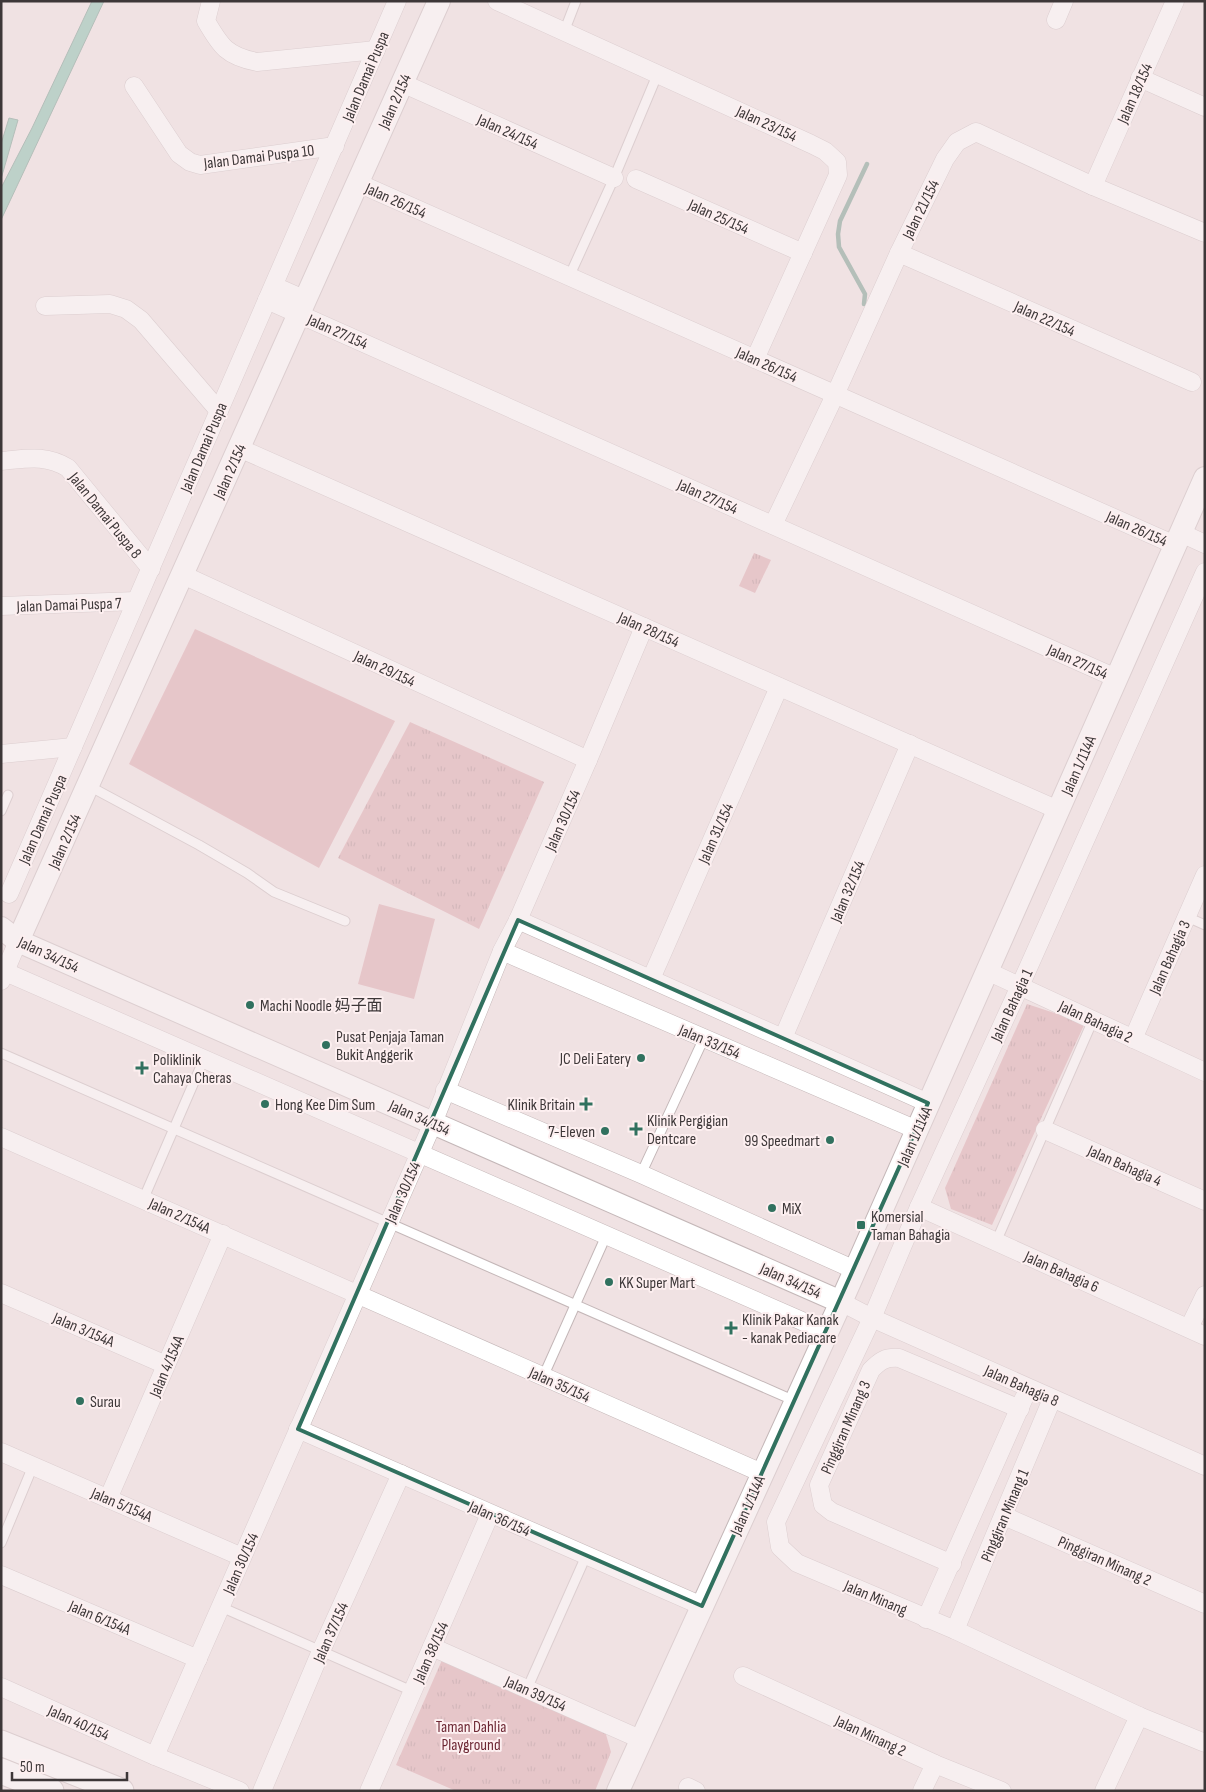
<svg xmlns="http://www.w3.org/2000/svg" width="1206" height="1792" font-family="'Sofia Sans Condensed','Noto Sans SC',sans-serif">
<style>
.park{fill:url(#park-tufts)}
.garden{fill:#daa4a9}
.water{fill:#7fbca8;stroke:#6b9486}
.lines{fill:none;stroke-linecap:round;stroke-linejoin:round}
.stream{stroke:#6b9486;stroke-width:4.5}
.service-casing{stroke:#c4b7b8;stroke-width:11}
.minor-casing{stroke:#c4b7b8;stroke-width:19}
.tertiary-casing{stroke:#c4b7b8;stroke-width:24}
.secondary-casing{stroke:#c4b7b8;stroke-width:27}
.service{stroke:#fff;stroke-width:9}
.minor{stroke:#fff;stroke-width:18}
.tertiary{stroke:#fff;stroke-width:22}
.secondary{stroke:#fff;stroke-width:25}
.marked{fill:none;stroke:#31715f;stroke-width:4;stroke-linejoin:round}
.poi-dot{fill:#31715f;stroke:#fdeff0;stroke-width:2}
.labels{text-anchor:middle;stroke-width:4;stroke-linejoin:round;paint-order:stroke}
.street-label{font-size:16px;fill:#3d3738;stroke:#fdeff0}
.poi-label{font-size:16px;fill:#3d3738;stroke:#fdeff0;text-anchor:start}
.park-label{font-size:16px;fill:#6d2834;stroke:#fdeff0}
</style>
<defs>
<pattern id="park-tufts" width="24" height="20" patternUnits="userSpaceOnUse" patternTransform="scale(1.25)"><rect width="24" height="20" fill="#daa4a9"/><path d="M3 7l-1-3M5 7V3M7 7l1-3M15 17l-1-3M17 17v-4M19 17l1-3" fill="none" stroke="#b2868b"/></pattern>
</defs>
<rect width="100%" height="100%" fill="#f0e2e3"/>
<g class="park">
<path d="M754 553 771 560 755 593 739 586Z"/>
<path d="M410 722 544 782 479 929 338 858Z"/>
<path d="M1027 1004 1085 1023 992 1225 951 1209 945 1188Z"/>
<path d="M442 1660 605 1731 611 1752 595 1791H456L396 1765Z"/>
</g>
<g class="garden">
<path d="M195 629 395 721 319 868 129 764Z"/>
<path d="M379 904 435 919 414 999 358 984Z"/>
</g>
<g class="water">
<path d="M92 1H104L1 220V188L32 128Z"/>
<path d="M9 118 18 120 1 179V144Z"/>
</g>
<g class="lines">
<path class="stream" d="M864 304 865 294 839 247 838 234 840 221 867 164"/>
<defs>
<g id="service">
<path d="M564 32 576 1"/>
<path d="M569 277 614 178 658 73"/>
<path d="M89 786 199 845 247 873 274 892 345 921"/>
<path d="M1 811 8 795"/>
<path d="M1187 917 1205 925"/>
<path d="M1 1053 795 1401"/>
<path d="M641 1174 704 1038"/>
<path d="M143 1200 204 1059"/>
<path d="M996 1242 1093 1020"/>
<path d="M543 1377 606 1236"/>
<path d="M1 1543 33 1466"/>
<path d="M221 1607 412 1691"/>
<path d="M527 1689 586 1556"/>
</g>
<g id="minor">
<path d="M211 1 206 21C221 47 227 56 257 62L376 50"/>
<path d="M497 1 811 144 825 151 837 162 838 175 755 359"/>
<path d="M1056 20 1064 1"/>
<path d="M1140 78 1205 107"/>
<path d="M402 83 614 178"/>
<path d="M134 86 179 154 190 162 200 165 335 146"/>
<path d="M636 179 803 253"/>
<path d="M358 183 1175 545"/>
<path d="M1093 186 1175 1"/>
<path d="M899 253 1192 382"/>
<path d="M274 286 306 300"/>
<path d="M267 300 1116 678"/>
<path d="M45 306 110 304 126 309 141 320 219 411"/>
<path d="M239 448 1058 810"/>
<path d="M1 461C26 459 45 454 68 468L151 569"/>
<path d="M773 525 835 395 899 253 945 159 957 142 976 132 1093 186 1205 233"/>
<path d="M1181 533 1205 544"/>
<path d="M1205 572 1020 986 919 1207 872 1318 776 1522 780 1547 797 1563 955 1630 1139 1716 1205 1743"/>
<path d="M183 575 588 760"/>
<path d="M1 606 136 601"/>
<path d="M1 754 73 747"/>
<path d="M9 894 397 1"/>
<path d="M518 920 928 1103"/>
<path d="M502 951 917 1130"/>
<path d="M1 970 827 1332"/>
<path d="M987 971 1205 1072"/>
<path d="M651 979 779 687"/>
<path d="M1 981 18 941"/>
<path d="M783 1038 910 744"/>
<path d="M1133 1039 1205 875"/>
<path d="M445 1090 641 1174 855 1270"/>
<path d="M1045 1130 1205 1201"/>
<path d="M1 1137 762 1473"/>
<path d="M919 1207 1205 1336"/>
<path d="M1 1293 166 1365"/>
<path d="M841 1302 872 1318 1205 1466"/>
<path d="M1189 1328 1205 1295"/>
<path d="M298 1429 702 1606"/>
<path d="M1 1452 242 1557"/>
<path d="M108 1499 223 1234"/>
<path d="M1004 1516 1205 1604"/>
<path d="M952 1564 832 1512 823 1505 819 1485 871 1370C880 1361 885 1357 899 1358L1020 1409"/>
<path d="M1 1575 198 1659"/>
<path d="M926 1619 1024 1398"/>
<path d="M955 1630 1052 1399"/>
<path d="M432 1647 640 1739"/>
<path d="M743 1676 935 1764 1002 1791"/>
<path d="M1 1687 155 1756 240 1791"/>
<path d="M155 1756 433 1123 502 951 518 920 588 760 644 627"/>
<path d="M688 1787 696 1791"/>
<path d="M262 1791 321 1651 401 1474"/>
<path d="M369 1791 490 1514"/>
<path d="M922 1791 935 1764"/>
<path d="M1104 1791 1139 1716"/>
</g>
<g id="tertiary">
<path d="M1 928 18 941 841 1302"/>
<path d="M18 941 439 1"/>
<path d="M618 1791 841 1302 1205 478"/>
</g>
<g id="secondary">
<path d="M1 1743 121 1791"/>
<path d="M1 1771 51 1791"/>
</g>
</defs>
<use href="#service" class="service-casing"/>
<use href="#minor" class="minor-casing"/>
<use href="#tertiary" class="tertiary-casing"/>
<use href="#secondary" class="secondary-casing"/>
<use href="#service" class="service"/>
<use href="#minor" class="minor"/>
<use href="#tertiary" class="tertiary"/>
<use href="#secondary" class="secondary"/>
</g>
<path d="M0 0H1206V1792H0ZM518 920 928 1103 702 1606 298 1429Z" fill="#f0e2e3" fill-opacity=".55" fill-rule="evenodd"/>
<path class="marked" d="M518 920 928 1103 702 1606 298 1429Z"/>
<g class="poi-dot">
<circle cx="250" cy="1005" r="5"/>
<circle cx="326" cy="1045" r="5"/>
<circle cx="641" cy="1058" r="5"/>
<path d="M139.5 1060.5h5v5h5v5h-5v5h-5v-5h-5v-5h5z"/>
<circle cx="265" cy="1104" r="5"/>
<path d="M583.5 1096.5h5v5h5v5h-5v5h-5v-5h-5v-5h5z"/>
<path d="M633.5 1121.5h5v5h5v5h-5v5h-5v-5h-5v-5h5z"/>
<circle cx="605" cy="1131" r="5"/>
<circle cx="830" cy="1140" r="5"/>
<circle cx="772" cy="1208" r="5"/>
<rect x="856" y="1220" width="10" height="10" rx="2.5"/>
<circle cx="609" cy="1282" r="5"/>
<path d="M728.5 1320.5h5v5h5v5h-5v5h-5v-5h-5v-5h5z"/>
<circle cx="80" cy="1401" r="5"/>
</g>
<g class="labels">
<g class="street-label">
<text transform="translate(365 76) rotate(-67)" y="6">Jalan Damai Puspa</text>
<text transform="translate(1134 93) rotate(-66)" y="6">Jalan 18/154</text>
<text transform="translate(394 101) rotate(-66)" y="6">Jalan 2/154</text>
<text transform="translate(767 123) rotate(25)" y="6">Jalan 23/154</text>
<text transform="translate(508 131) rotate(24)" y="6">Jalan 24/154</text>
<text transform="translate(259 156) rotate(-7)" y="6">Jalan Damai Puspa 10</text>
<text transform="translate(396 200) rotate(24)" y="6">Jalan 26/154</text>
<text transform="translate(920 209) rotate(-64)" y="6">Jalan 21/154</text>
<text transform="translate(719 216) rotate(24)" y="6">Jalan 25/154</text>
<text transform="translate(1045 318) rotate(24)" y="6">Jalan 22/154</text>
<text transform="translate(338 331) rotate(24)" y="6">Jalan 27/154</text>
<text transform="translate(767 364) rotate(24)" y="6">Jalan 26/154</text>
<text transform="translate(203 447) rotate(-67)" y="6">Jalan Damai Puspa</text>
<text transform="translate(229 471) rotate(-66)" y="6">Jalan 2/154</text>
<text transform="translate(708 496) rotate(24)" y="6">Jalan 27/154</text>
<text transform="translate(106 515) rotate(51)" y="6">Jalan Damai Puspa 8</text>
<text transform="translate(1137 528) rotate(24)" y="6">Jalan 26/154</text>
<text transform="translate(69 604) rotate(-2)" y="6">Jalan Damai Puspa 7</text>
<text transform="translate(649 629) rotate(24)" y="6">Jalan 28/154</text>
<text transform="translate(1078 661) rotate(24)" y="6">Jalan 27/154</text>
<text transform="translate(385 668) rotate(25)" y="6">Jalan 29/154</text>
<text transform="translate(1078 765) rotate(-66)" y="6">Jalan 1/114A</text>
<text transform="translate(42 819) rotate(-66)" y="6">Jalan Damai Puspa</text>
<text transform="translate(562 820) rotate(-66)" y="6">Jalan 30/154</text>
<text transform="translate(715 833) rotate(-66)" y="6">Jalan 31/154</text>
<text transform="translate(64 841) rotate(-66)" y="6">Jalan 2/154</text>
<text transform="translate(847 891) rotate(-67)" y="6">Jalan 32/154</text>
<text transform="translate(49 954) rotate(25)" y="6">Jalan 34/154</text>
<text transform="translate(1169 957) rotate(-66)" y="6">Jalan Bahagia 3</text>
<text transform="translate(1011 1005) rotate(-65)" y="6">Jalan Bahagia 1</text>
<text transform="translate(1096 1021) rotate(25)" y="6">Jalan Bahagia 2</text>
<text transform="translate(710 1041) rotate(23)" y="6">Jalan 33/154</text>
<text transform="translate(420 1117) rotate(24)" y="6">Jalan 34/154</text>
<text transform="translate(914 1136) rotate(-66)" y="6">Jalan 1/114A</text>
<text transform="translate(1125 1165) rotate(24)" y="6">Jalan Bahagia 4</text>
<text transform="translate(402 1192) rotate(-66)" y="6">Jalan 30/154</text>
<text transform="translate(180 1215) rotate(24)" y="6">Jalan 2/154A</text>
<text transform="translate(1062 1271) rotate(24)" y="6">Jalan Bahagia 6</text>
<text transform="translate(791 1280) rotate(24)" y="6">Jalan 34/154</text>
<text transform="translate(84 1329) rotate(23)" y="6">Jalan 3/154A</text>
<text transform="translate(166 1366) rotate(-67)" y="6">Jalan 4/154A</text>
<text transform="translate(560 1384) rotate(24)" y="6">Jalan 35/154</text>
<text transform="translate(1022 1385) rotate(24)" y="6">Jalan Bahagia 8</text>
<text transform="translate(845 1427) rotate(-66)" y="6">Pinggiran Minang 3</text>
<text transform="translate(122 1504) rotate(23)" y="6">Jalan 5/154A</text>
<text transform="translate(747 1505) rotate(-66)" y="6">Jalan 1/114A</text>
<text transform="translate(1004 1515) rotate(-67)" y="6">Pinggiran Minang 1</text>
<text transform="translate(500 1518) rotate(24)" y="6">Jalan 36/154</text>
<text transform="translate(1105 1560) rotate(24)" y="6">Pinggiran Minang 2</text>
<text transform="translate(240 1563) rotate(-66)" y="6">Jalan 30/154</text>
<text transform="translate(876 1597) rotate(23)" y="6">Jalan Minang</text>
<text transform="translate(100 1617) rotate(23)" y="6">Jalan 6/154A</text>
<text transform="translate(330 1632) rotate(-66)" y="6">Jalan 37/154</text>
<text transform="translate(430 1652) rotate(-66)" y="6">Jalan 38/154</text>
<text transform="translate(536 1693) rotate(24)" y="6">Jalan 39/154</text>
<text transform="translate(79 1722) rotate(24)" y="6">Jalan 40/154</text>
<text transform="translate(871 1735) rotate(25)" y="6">Jalan Minang 2</text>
</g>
<g class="poi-label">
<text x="260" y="1011">Machi Noodle 妈子面</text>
<text x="336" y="1042">Pusat Penjaja Taman<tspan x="336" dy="18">Bukit Anggerik</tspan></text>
<text x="631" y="1064" text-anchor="end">JC Deli Eatery</text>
<text x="153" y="1065">Poliklinik<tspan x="153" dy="18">Cahaya Cheras</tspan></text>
<text x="275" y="1110">Hong Kee Dim Sum</text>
<text x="575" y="1110" text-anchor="end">Klinik Britain</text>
<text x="647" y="1126">Klinik Pergigian<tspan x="647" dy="18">Dentcare</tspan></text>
<text x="595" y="1137" text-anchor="end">7-Eleven</text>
<text x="820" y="1146" text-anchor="end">99 Speedmart</text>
<text x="782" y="1214">MiX</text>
<text x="871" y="1222">Komersial<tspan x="871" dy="18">Taman Bahagia</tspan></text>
<text x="619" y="1288">KK Super Mart</text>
<text x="742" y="1325">Klinik Pakar Kanak<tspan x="742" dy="18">- kanak Pediacare</tspan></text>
<text x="90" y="1407">Surau</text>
</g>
<g class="park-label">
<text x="471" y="1732">Taman Dahlia<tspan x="471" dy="18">Playground</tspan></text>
</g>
</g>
<rect width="1206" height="1792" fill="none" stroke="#3d3738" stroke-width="5"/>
<path d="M12 1772v8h115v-8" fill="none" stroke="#3d3738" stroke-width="2.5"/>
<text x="20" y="1772" font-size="15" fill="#3d3738" stroke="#fdeff0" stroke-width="4" paint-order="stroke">50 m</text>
</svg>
